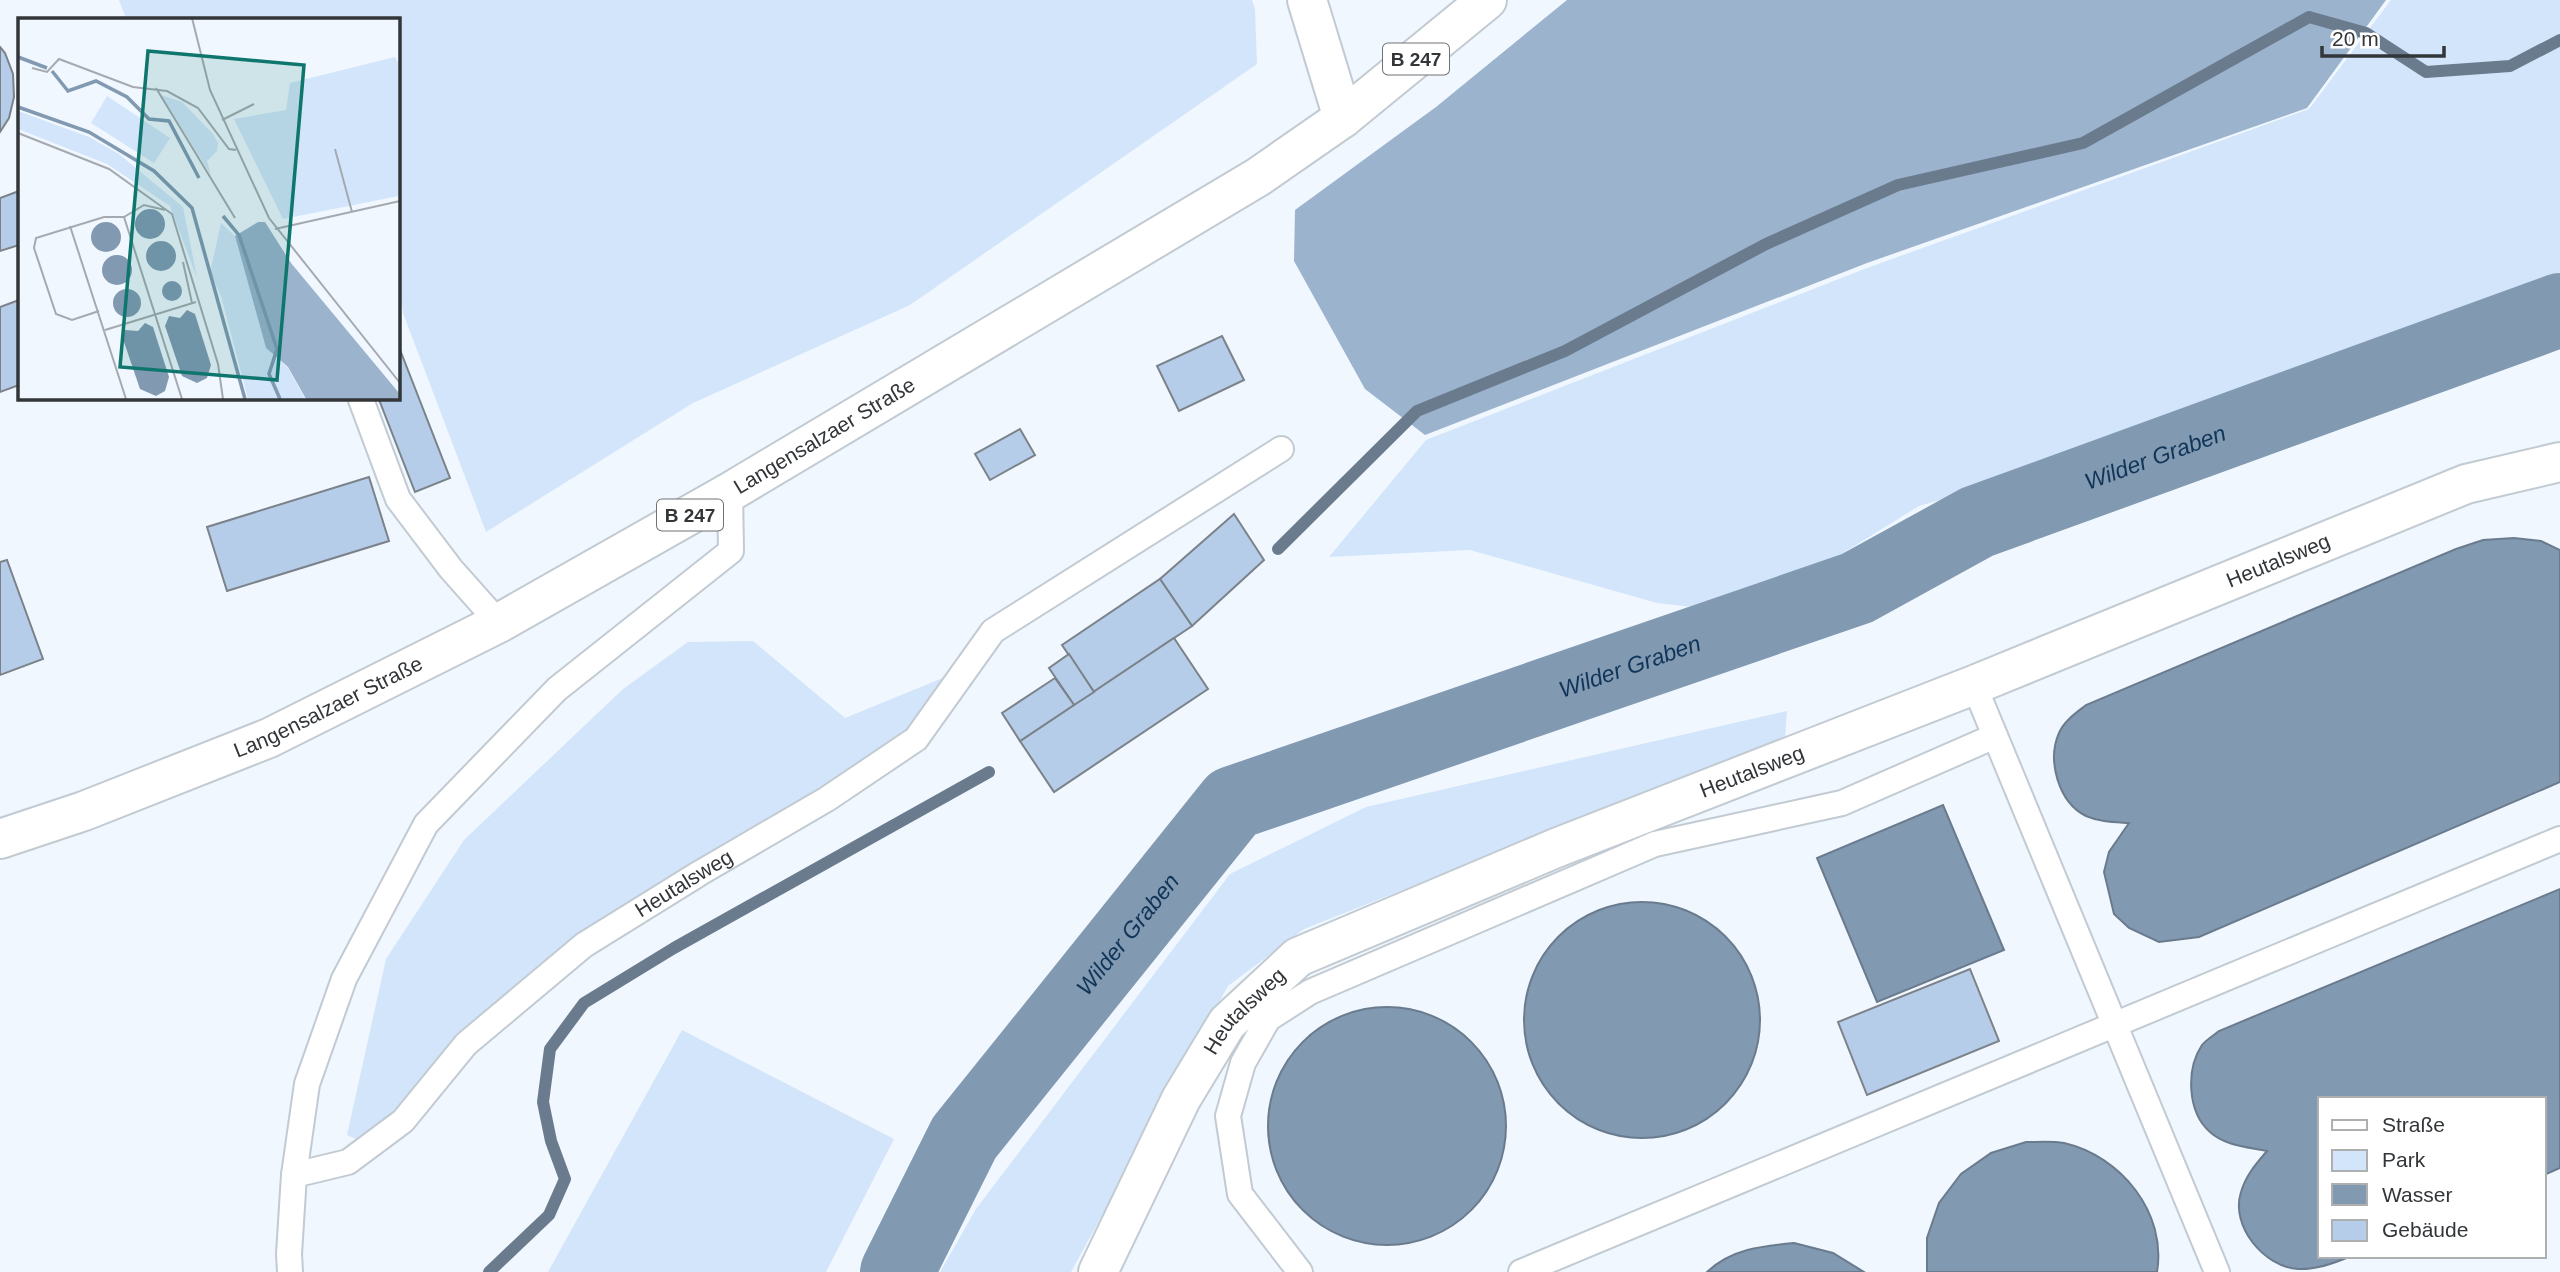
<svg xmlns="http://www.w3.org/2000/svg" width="2560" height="1272" font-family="Arial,sans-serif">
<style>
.green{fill:#d3e5fa}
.forest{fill:#9bb3cd}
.water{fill:#8299b2;stroke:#6a7b8e;stroke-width:2}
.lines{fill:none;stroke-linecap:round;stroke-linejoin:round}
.stream{stroke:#6a7b8e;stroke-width:12}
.river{stroke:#8299b2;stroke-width:74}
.building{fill:#b5cde8;stroke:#7b828a;stroke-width:2}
.lane-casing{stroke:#c2cad2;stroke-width:28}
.street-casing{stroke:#c2cad2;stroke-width:42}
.primary-casing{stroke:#c2cad2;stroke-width:42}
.lane{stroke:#fff;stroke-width:24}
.street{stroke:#fff;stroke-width:38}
.primary{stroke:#fff;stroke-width:38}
.labels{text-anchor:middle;stroke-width:5;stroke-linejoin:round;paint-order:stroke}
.shield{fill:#fff;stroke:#707274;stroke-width:2}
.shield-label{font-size:19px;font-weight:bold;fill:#333639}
.street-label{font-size:21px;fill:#333639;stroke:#fff}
.water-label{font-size:23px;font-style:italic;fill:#103558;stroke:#fff}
.inset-river{fill:none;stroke:#8299b2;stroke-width:3.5}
.inset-road{fill:none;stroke:#a4aaaf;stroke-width:2}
.view{fill:#0f766e;fill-opacity:0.15;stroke:#0f766e;stroke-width:3.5}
.inset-edge{fill:none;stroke:#333639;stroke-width:3.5}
</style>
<rect width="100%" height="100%" fill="#f0f7fe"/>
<g class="green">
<path d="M119 0H1252L1255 9 1257 64 910 305 693 403 486 532 403 313 397 265V19H126Z"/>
<path d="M2391 0H2560V288L2257 411 1919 506 1746 613 1657 603 1470 550 1329 557 1426 440 1867 268 2309 109Z"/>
<path d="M753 641 845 718 955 673 912 733 577 941 407 1107 362 1142 347 1135 386 959 464 840 623 689 688 642Z"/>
<path d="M1787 711 1785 739 1304 929 1228 986 1071 1272H940L976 1209 1230 874 1366 807Z"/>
<path d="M682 1030 894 1139 826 1272H548Z"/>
</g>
<path class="forest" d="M1567 0H2386L2307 108 1867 263 1425 435 1365 389 1294 261 1295 210 1436 107Z"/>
<g class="water">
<path d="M2514 538 2541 541 2560 550V782L2199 937 2159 942 2129 928 2114 914 2104 872 2109 852 2129 823C2114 822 2100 822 2086 816 2058 802 2047 760 2059 733 2064 721 2076 713 2086 705L2456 549 2483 540Z"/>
<path d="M1943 805 2004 950 1877 1002 1817 858Z"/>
<path d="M2560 889V1168L2544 1175V1099H2320V1256H2351C2335 1263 2316 1270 2298 1269 2264 1267 2230 1226 2241 1192 2246 1175 2256 1164 2267 1151 2249 1147 2225 1146 2210 1132 2187 1112 2186 1069 2202 1045 2206 1040 2214 1035 2219 1031Z"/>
<circle cx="1642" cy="1020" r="118"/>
<circle cx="1387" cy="1126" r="119"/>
<path d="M2026 1142C2038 1142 2053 1141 2064 1143 2121 1156 2167 1213 2157 1272H1927V1238L1939 1203 1961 1174 1991 1153Z"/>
<path d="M1794 1243 1833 1253 1864 1272H1707C1731 1249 1762 1246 1794 1243Z"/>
</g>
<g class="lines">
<g class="stream">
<path d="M1278 549 1417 411 1565 351 1766 244 1898 185 2083 143 2309 17 2366 33 2426 72 2510 66 2560 40"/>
<path d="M489 1272 549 1215 565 1179 551 1141 543 1102 550 1049 584 1003 674 948 989 772"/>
</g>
<path class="river" id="s1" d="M897 1272 964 1138 1233 803 1857 588 1977 522 2560 310"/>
</g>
<g class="building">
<path d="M0 47 5 53 13 74 14 97 9 118 0 132Z"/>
<path d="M19 191V245L0 251V198Z"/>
<path d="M19 300V385L0 392V307Z"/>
<path d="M1222 336 1244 380 1179 411 1157 366Z"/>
<path d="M397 342 450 478 415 492 378 397H397Z"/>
<path d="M1020 429 1035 455 990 480 975 454Z"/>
<path d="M369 477 389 541 227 591 207 527Z"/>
<path d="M1234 514 1264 560 1192 626 1160 579Z"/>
<path d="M7 560 43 659 0 675V562Z"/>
<path d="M1160 579 1192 626 1094 692 1062 645Z"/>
<path d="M1174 638 1208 689 1054 792 1020 741Z"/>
<path d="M1069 654 1094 692 1074 705 1049 668Z"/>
<path d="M1055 678 1074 705 1020 741 1002 713Z"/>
<path d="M1970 969 1999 1041 1867 1095 1838 1022Z"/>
</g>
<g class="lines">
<defs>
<g id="lane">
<path d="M360 397 398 499 451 569 499 623"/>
<path d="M1974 685 2217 1272"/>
<path id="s2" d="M294 1175 348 1162 403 1121 466 1044 584 945 700 873 827 799 916 739 993 631 1281 449"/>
<path d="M290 1272 289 1254 294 1175 307 1084 344 979 426 824 557 689 731 551 730 492"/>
<path d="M1300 1272 1240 1194 1228 1116 1243 1063 1268 1019 1310 992 1655 844 1842 803 1995 736"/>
<path d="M1521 1272 2560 839"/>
</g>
<g id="street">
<path d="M1307 0 1343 118"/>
<path id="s3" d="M1098 1272 1181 1099 1227 1023 1298 957 1556 848 1974 685 2466 484 2560 462"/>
</g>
<g id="primary">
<path id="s4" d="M0 839 84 811 269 738 499 623 730 492 1258 177 1343 118 1487 0"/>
</g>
</defs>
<use href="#lane" class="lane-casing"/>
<use href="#street" class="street-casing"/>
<use href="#primary" class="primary-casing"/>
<use href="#lane" class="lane"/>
<use href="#street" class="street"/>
<use href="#primary" class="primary"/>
</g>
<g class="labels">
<g class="shield">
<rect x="1383" y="43.5" width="66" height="31" rx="5"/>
<rect x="657" y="499.5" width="66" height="31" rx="5"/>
</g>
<g class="shield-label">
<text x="1416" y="66">B 247</text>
<text x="690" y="522">B 247</text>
</g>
<g class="street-label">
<text dy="7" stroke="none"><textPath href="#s4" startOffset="920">Langensalzaer Straße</textPath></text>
<text dy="7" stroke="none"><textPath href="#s3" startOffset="1435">Heutalsweg</textPath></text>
<text dy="7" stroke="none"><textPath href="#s4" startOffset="354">Langensalzaer Straße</textPath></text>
<text dy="7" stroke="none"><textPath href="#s3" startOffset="868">Heutalsweg</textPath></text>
<text dy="7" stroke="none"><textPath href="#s2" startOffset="495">Heutalsweg</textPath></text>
<text dy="7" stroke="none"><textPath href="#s3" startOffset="301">Heutalsweg</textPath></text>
</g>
<g class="water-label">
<text dy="8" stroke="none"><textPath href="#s1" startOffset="1566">Wilder Graben</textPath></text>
<text dy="8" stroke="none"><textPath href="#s1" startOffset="999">Wilder Graben</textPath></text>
<text dy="8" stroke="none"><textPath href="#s1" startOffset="411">Wilder Graben</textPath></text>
</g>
</g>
<g transform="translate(18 18)">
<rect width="382" height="382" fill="#f0f7fe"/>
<path d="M377 39 382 48 381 178 265 201 216 101 268 92 272 65ZM143 77 164 84 195 116 200 125 199 133 189 143 193 157ZM89 78 152 120 136 145 73 105ZM0 93 71 119 101 136 165 189 179 260 152 188 89 146 0 111ZM203 205 217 218 248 330 270 350 287 381H230L203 278 192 255Z" fill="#d3e5fa"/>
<path d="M240 204H247L273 245 381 375V381H288L270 349 248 330 217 218Z" fill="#9bb3cd"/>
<path d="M117 206a15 15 0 1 1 30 0a15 15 0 1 1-30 0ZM73 219a15 15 0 1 1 30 0a15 15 0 1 1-30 0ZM128 238a15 15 0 1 1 30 0a15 15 0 1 1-30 0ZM84 252a15 15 0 1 1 30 0a15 15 0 1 1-30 0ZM144 273a10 10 0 1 1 20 0a10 10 0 1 1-20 0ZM95 285a14 14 0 1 1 28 0a14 14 0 1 1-28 0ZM169 292 177 296 193 347 189 360 179 365 164 358 147 308 151 298 162 300ZM127 305 135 309 151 359 147 373 138 378 122 371 105 321 107 312 120 313Z" fill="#8299b2"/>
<path class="inset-river" d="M0 39 29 50M34 53 50 73 78 63 109 79 131 101 151 103 181 160M0 89 71 114 136 153 174 190 227 381M205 198 221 217 259 331 251 356 262 381"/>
<path class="inset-road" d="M174 0 192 72 251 200 382 365M14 50 29 54 41 41 115 69 149 73 180 90 211 131 218 132M138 70 217 200M204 102 236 86M0 115 91 151 154 196 200 346 205 381M317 131 334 194M106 199 164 381M52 208 108 381M257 211 382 183M165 244 174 285M81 293 54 302 38 296 16 230 18 220 86 199H106L126 187 147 192M87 312 178 284"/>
<path class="view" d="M130 33 286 47 259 362 102 349Z"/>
<rect width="382" height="382" class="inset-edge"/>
</g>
<rect x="2318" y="1097" width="228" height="161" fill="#ffffff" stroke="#adafb0" stroke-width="2"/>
<rect x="2332" y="1120" width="35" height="10" fill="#ffffff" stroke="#adafb0" stroke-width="2"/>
<text x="2382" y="1132" font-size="21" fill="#333639">Straße</text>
<rect x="2332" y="1150" width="35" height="21" fill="#d3e5fa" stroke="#adafb0" stroke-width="2"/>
<text x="2382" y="1167" font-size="21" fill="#333639">Park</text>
<rect x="2332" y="1184" width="35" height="21" fill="#8299b2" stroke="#adafb0" stroke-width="2"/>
<text x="2382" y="1202" font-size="21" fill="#333639">Wasser</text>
<rect x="2332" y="1220" width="35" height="21" fill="#b5cde8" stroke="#adafb0" stroke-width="2"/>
<text x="2382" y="1237" font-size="21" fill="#333639">Gebäude</text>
<path d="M2322 46v10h122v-10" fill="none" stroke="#333639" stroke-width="3.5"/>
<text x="2332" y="46" font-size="21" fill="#333639" stroke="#ffffff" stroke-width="5" paint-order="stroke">20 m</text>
</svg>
